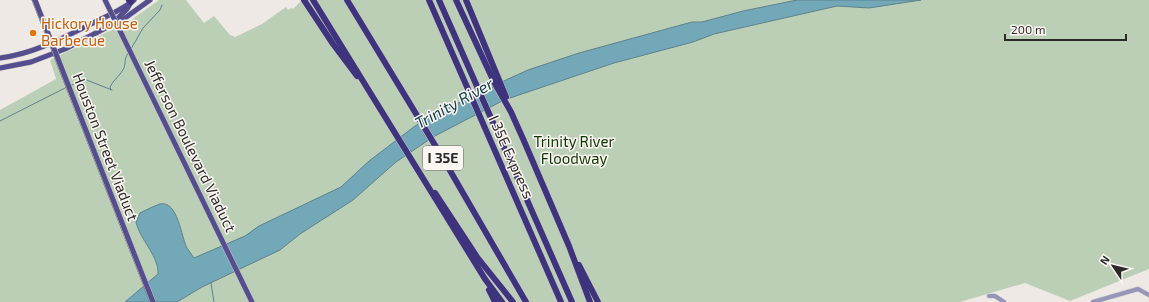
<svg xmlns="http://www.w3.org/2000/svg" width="1149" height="302" font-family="'Exo 2',sans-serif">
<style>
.green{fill:#bbcfb6}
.water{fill:#72a8b7;stroke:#5d828c}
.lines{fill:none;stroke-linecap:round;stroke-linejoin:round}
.stream{stroke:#5d828c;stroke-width:1}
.minor-casing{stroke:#cbc7c3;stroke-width:5}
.major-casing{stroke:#cbc7c3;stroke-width:6}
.highway-casing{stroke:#cbc7c3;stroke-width:7}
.minor{stroke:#9696bb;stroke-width:4}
.major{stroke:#544e8f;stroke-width:5}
.highway{stroke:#3e347e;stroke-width:6}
.tram{stroke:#53504f;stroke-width:1}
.major-bridge-casing{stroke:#cbc7c3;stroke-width:6;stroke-linecap:butt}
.major-bridge{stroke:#544e8f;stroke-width:5}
.food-dot{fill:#e8710a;stroke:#fcf6f3;stroke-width:1.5}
.labels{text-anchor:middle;stroke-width:3;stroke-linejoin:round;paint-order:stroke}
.shield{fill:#fcf6f3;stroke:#6a6766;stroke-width:1}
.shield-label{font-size:14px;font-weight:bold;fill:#2c2a29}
.food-label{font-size:15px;fill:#c56008;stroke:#fcf6f3;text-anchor:start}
.park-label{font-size:15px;fill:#0b3501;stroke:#fcf6f3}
.street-label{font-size:15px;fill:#2c2a29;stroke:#fcf6f3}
.water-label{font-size:16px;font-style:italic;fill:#10414d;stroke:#fcf6f3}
</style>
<rect width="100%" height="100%" fill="#eee9e5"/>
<path class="green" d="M159 0H186L204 23 214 16 230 35 235 37 262 24 286 7 288 10 291 8 293 9 302 0H1149V269L1070 301 1025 283 960 302H0V110L56 79 50 60 128 22Z"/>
<path class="water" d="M797 0H921L869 8 837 6 714 34 693 42 614 63 504 100 433 137 396 162 353 200 300 234 280 250 202 287 177 302H125L158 274C159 256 140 240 136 222L140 213C146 210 154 206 160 204 178 200 181 237 187 248 189 251 192 255 194 258L245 236 259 226 341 187 369 161 415 126 456 104 487 91 495 85 528 70 579 53 692 22H702L743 11Z"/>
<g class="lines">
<g class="stream">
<path d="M131 49 143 28 160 10 162 5"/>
<path d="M70 86 84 79 112 90"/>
<path d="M111 90 110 87C113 80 121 75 124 68 126 61 124 58 129 52"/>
<path d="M0 121 67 87"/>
<path d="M211 283 214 302"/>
</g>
<defs>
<g id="minor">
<path d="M989 296H995L1004 302"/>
<path d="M1093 302 1138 289 1149 295"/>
</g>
<g id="major">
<path d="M117 19 127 9 131 2"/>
<path d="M0 58C33 54 63 38 93 23 107 16 122 10 134 0"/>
<path d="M0 68 31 62 65 49 125 18 150 0"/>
</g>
<g id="highway">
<path d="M129 0 131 2"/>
<path d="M304 0 333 44 357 76"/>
<path d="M313 0 485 279 502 302"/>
<path d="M347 0 441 155 526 302"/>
<path d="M429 0 561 302"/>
<path d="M439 0 572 302"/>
<path d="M456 0 494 82 511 112 524 141 569 246 590 302"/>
<path d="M466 0 506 97"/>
<path d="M435 193 477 257 513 302"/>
<path d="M579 265 598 302"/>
<path d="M489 290 495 302"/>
</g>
</defs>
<use href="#minor" class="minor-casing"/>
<use href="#major" class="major-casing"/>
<use href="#highway" class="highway-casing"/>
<use href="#minor" class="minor"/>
<use href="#major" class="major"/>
<use href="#highway" class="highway"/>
<path class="tram" d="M32 0 150 302"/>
<defs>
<g id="major-bridge">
<path d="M35 0 153 302"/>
<path d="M105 0 252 302"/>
</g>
</defs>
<use href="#major-bridge" class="major-bridge-casing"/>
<use href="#major-bridge" class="major-bridge"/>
</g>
<circle class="food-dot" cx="33" cy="33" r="4"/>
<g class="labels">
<rect class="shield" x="423" y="146" width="40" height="24" rx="3"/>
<g class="shield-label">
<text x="443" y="163">I 35E</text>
</g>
<g class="food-label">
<text x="41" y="29">Hickory House<tspan x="41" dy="17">Barbecue</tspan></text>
</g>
<g class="park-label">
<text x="574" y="147">Trinity River<tspan x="574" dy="17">Floodway</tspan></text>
</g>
<g class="street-label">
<text transform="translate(190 146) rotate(64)" y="5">Jefferson Boulevard Viaduct</text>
<text transform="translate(105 147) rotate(69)" y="5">Houston Street Viaduct</text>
<text transform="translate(511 157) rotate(66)" y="5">I 35E Express</text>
</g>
<g class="water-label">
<text transform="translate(454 103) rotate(-29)" y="6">Trinity River</text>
</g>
</g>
<g transform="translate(1113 266) rotate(305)" stroke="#fcf6f3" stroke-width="3" paint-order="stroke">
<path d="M0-3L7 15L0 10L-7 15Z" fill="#2c2a29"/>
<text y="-6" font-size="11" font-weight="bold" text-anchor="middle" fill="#2c2a29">N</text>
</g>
<path d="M1005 34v6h121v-6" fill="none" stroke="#2c2a29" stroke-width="2"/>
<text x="1011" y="34" font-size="12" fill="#2c2a29" stroke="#fcf6f3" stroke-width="3" paint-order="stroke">200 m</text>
</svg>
